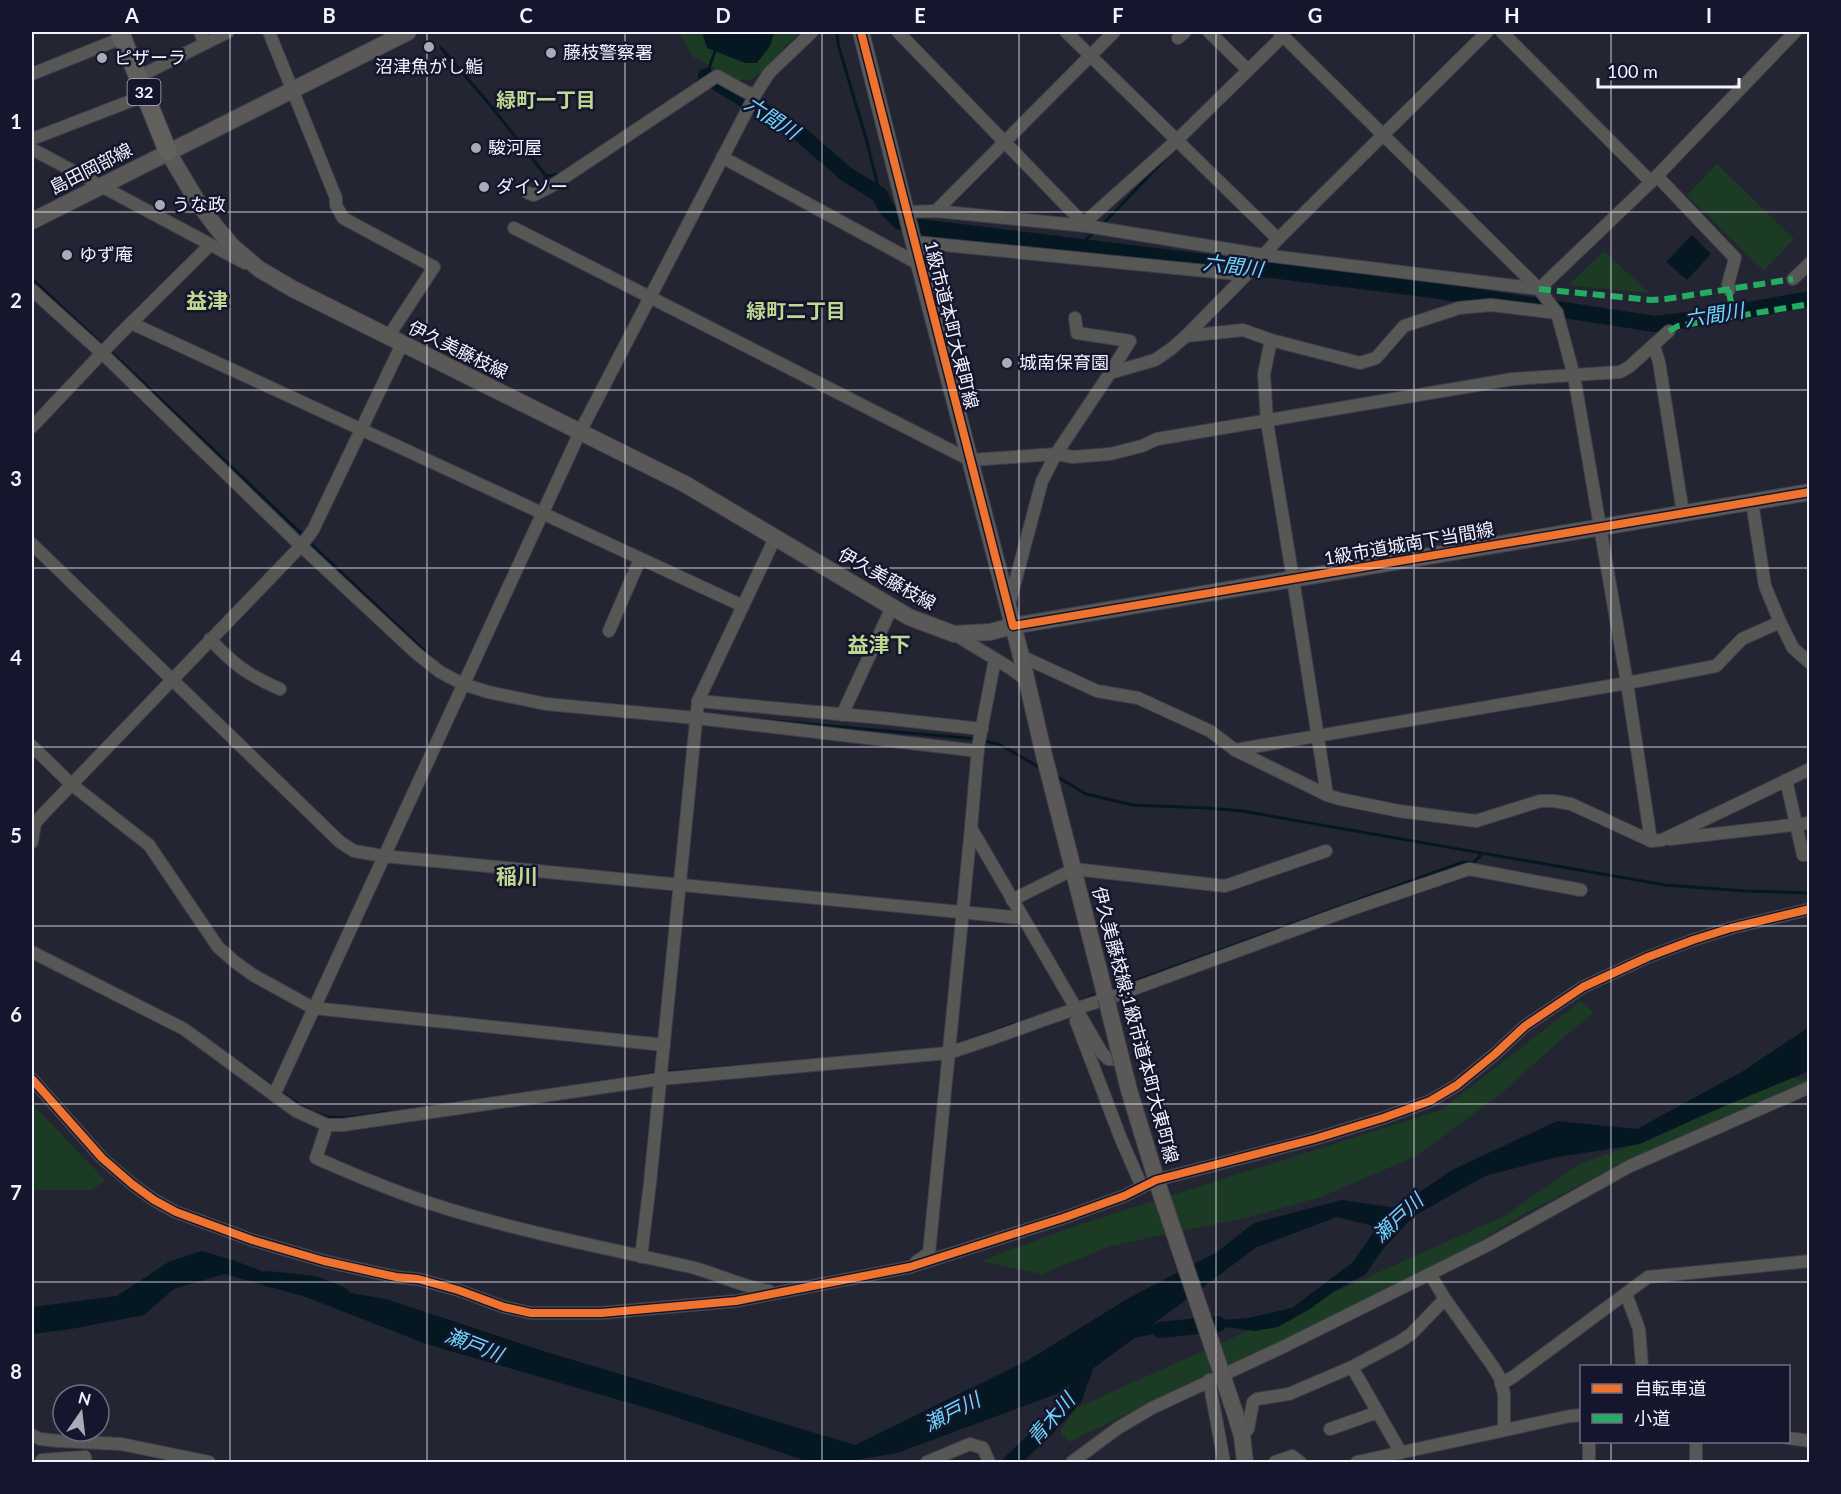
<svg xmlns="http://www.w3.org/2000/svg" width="1841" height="1494" font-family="Lato,'Noto Sans JP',sans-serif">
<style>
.green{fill:#1c3b24}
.water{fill:#051821}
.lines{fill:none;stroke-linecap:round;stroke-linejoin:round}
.stream{stroke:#051821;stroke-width:3}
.river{stroke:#051821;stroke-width:16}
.street-casing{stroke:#3e3f49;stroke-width:14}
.secondary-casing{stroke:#3e3f49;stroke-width:18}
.primary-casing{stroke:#3e3f49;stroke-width:20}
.street{stroke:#575756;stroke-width:12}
.secondary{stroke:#5a5957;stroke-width:16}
.primary{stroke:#62605c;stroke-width:18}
.secondary-bridge-casing{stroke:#3e3f49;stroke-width:18;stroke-linecap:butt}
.secondary-bridge{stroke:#5a5957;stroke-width:16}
.quiet{stroke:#26ab63;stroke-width:6;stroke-dasharray:12 6;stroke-linecap:butt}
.cycleway-casing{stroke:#15162d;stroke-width:11}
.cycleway{stroke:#ef722f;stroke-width:8}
.grid{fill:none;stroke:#f2f3fd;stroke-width:1.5;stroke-opacity:0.55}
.poi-dot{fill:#aaabb6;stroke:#15162d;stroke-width:2}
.labels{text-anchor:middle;stroke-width:5;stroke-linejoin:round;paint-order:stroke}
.shield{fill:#15162d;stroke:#b0b1bf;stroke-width:1.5}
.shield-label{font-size:16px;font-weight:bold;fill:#f2f3fd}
.poi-label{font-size:18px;fill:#f2f3fd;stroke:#15162d;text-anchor:start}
.street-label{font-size:18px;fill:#f2f3fd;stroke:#15162d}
.neighbourhood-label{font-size:20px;font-weight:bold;fill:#bed990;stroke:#15162d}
.water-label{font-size:20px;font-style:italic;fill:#6dd8fe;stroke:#15162d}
.quarter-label{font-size:21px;font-weight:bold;fill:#bed990;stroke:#15162d}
.neatline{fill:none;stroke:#f2f3fd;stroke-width:2}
.grid-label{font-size:20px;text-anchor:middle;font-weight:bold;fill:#f2f3fd}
</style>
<rect width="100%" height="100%" fill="#242532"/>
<g class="green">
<path d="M678 32H801L785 46 774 64 762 73 749 80H739L693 57Z"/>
<path d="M1717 164 1794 239 1764 271 1687 195Z"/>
<path d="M1604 251 1649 293 1569 285Z"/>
<path d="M1581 1001 1594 1013 1565 1036 1497 1097 1416 1156 1321 1197 1249 1217 1110 1246 1042 1274 981 1261 1075 1226 1441 1110Z"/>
<path d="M1791 1078 1809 1080 1659 1146 1605 1172 1524 1214 1439 1266 1328 1323 1179 1389 1069 1442 1060 1432 1076 1408 1504 1216 1581 1163 1634 1145Z"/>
<path d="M32 1104 105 1180 92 1190H32Z"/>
</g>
<g class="water">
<path d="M702 32H773L774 33 770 46 757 63H745L707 48Z"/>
<path d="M1692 235 1711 254 1687 280 1666 262Z"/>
<path d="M1809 1027V1071L1708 1113 1640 1144 1553 1158 1485 1176 1414 1216 1382 1250 1366 1274 1333 1292 1310 1309 1278 1327 1255 1331 1210 1325 1208 1321 1248 1318 1292 1308 1353 1262 1377 1227 1337 1217 1257 1247 1152 1325 1178 1322 1181 1328 1135 1338 1059 1393 897 1453 843 1462H809L664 1413 426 1344 306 1297 224 1274 174 1289 144 1315 71 1329 32 1334V1307L117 1296 170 1261 202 1251 233 1260 290 1282 386 1299 537 1349 855 1445 1030 1359 1127 1299 1217 1252 1254 1223 1342 1200 1396 1208 1452 1170 1557 1121 1637 1129 1743 1071Z"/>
</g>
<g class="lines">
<g class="stream">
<path d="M837 32 838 44 867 142 880 195"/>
<path d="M1289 38 1296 32"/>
<path d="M441 48 491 106 546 176 561 174"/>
<path d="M696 83 706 76 716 49"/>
<path d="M1102 225 1166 158"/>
<path d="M1078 247 1095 231"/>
<path d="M32 279 105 347"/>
<path d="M110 351 305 537"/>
<path d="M309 542 431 657"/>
<path d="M763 720 977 739"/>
<path d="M983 741 999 744 1042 769"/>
<path d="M1056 776 1086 794 1133 805 1208 808 1242 811 1665 885 1745 891 1810 893"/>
<path d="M1111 990 1463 862 1473 863 1482 854"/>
<path d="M1082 1000 1099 994"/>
<path d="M978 1037 1014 1024"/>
<path d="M243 1065 274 1087"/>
<path d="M665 1072 740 1066"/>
<path d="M633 1077 659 1073"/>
<path d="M280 1091C291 1099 303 1109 317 1114 340 1122 365 1115 389 1112"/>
</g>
<g class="river">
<path d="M706 76 799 133 846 174 880 195 886 208 900 222 928 228 1433 290 1655 324 1703 318 1810 299"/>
<path d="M268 1279 314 1284 342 1295"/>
<path d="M1160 1330 1218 1324"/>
<path d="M1011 1462 1044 1431 1074 1398 1090 1355"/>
</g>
<defs>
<g id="street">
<path d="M200 32 205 43"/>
<path d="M269 32 336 198V205L343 218 434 267 388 337"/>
<path d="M898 32 1086 226"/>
<path d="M1066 32 1278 239"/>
<path d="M1209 32 1248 70"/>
<path d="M1279 32 1539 289 1557 313 1574 376 1627 683 1651 841"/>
<path d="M1502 32 1651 182"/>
<path d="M1178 38 1185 32"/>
<path d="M32 74 122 38"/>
<path d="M138 77 228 32"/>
<path d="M32 139 146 95"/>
<path d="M32 149 245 263"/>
<path d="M722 157 919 264"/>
<path d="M1657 176 1735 258 1728 284 1729 290"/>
<path d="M528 193 534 195 550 187 717 76 746 92 755 95"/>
<path d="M936 211 1114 32"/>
<path d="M907 212 936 211 1086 226 1264 255 1539 289"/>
<path d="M1084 223 1177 140 1283 36"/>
<path d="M514 228 970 460 1056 454 1073 457 1110 454 1142 446 1157 439 1513 379 1620 372 1629 367 1669 331"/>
<path d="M914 242 1246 275"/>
<path d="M1793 279 1810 263"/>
<path d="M1539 289 1651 182 1795 32"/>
<path d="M32 290 103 354 301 546 416 653 440 672 463 684 488 692 546 704 696 718 978 751"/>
<path d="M1075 318 1077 333 1130 341 1110 373"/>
<path d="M131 323 743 606"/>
<path d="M1186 336 1243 330 1271 340 1360 363 1376 358 1404 326 1459 308 1491 305 1557 313"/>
<path d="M1271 340 1264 374 1267 422 1293 579 1327 795"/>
<path d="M1654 346 1659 362 1683 513"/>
<path d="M32 427 118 336 210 245"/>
<path d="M32 544 340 842 354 851 383 856 1022 918"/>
<path d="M1009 605 1042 481 1056 454 1110 373 1155 360 1171 349 1186 336 1246 275 1278 239 1487 32"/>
<path d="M1780 622 1793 648 1810 663"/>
<path d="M609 631 640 559"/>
<path d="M954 634 1010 668 1026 680"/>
<path d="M210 639C234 665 248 675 280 689"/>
<path d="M1021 656 1097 691 1138 698 1210 731 1235 750 1327 795 1340 799 1399 811 1476 821 1540 801H1554L1571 804 1651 841 1662 840 1810 769"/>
<path d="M995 659 978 747 971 828 1102 1053 1108 1059 1122 1060"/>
<path d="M698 701 882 718 982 729"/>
<path d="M842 715 892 607"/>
<path d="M32 746 71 784 149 845 218 947 235 962 253 975 313 1008 664 1045"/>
<path d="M1235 750 1627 683 1716 666 1742 639 1780 622 1765 586 1752 502"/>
<path d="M1786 780 1803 855H1810"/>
<path d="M1670 839 1810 823"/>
<path d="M32 842 35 823 45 812 301 546 313 530 402 344"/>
<path d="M1012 900 1074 869 1225 886 1326 851"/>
<path d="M32 952 184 1029 296 1111 327 1125 316 1158C359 1177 402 1195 448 1209 527 1233 610 1249 691 1267 718 1274 742 1287 769 1291"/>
<path d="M1076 1021 1121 1139 1142 1187"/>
<path d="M32 1079 102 1158 132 1184 154 1200 176 1212 252 1240 324 1261 396 1277 418 1279 458 1290 504 1307 531 1313H601L736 1301 910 1267 1063 1218 1124 1196 1156 1180 1314 1139 1383 1118 1430 1101 1457 1085 1495 1054 1525 1026 1583 987 1648 957 1693 940 1731 928 1810 909"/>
<path d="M274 1095 580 432 755 95 769 73 812 32"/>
<path d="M327 1125H343L660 1079 948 1053C1001 1037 1053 1015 1106 999L1349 910 1469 869 1581 890"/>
<path d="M641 1257 650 1183 698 701 775 538"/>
<path d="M916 1262 929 1253 971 828"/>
<path d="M1430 1274 1445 1299 1492 1365 1500 1378 1504 1394V1430"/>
<path d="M1626 1294 1639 1329 1642 1366"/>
<path d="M1352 1367 1401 1453"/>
<path d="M1209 1380 1224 1462"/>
<path d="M1501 1384 1513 1377 1648 1277 1810 1261"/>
<path d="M1330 1429 1378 1412"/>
<path d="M32 1435 40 1439 59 1441 121 1444 209 1462"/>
<path d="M1242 1436 1248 1429 1253 1402 1257 1399 1289 1394 1352 1367 1399 1342 1411 1334 1445 1299"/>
<path d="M1788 1438 1810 1441"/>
<path d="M1696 1442V1462"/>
<path d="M41 1462 42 1460 85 1457 86 1462"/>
<path d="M927 1462 970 1444 983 1448 989 1462"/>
<path d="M1072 1462 1118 1428 1152 1408 1283 1347 1488 1245 1630 1166 1810 1087"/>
<path d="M1275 1462 1292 1456 1300 1462"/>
<path d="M1357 1462 1570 1416 1582 1415"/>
<path d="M1589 1462V1442"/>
</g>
<g id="secondary">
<path d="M861 32 919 264 1021 656 1044 755 1106 998"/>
<path d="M168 152 197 201 216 227 232 246 259 269 293 289 685 484 909 617 954 634 990 632 1013 626 1810 492"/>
<path d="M32 221 408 32"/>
<path d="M1158 1185 1235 1413 1242 1436 1245 1462"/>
</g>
<path id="primary" d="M120 32 168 152"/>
</defs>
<use href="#street" class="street-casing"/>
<use href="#secondary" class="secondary-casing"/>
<use href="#primary" class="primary-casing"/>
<use href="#street" class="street"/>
<use href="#secondary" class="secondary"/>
<use href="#primary" class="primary"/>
<defs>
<path id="secondary-bridge" d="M1106 998 1129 1090 1158 1185"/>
</defs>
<use href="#secondary-bridge" class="secondary-bridge-casing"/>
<use href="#secondary-bridge" class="secondary-bridge"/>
<g class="quiet">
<path d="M1539 289 1651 300 1666 299 1793 279"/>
<path d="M1729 290 1733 317"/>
<path d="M1669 331 1678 326 1810 304"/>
</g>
<defs>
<g id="cycleway">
<path d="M861 32 1013 626 1810 492"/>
<path d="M32 1079 102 1158 132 1184 154 1200 176 1212 252 1240 324 1261 396 1277 418 1279 458 1290 504 1307 531 1313H601L736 1301 910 1267 1063 1218 1124 1196 1156 1180 1314 1139 1383 1118 1430 1101 1457 1085 1495 1054 1525 1026 1583 987 1648 957 1693 940 1731 928 1810 909"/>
</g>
</defs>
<use href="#cycleway" class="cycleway-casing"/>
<use href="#cycleway" class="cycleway"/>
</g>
<path class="grid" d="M230 32V1462M427 32V1462M625 32V1462M822 32V1462M1019 32V1462M1216 32V1462M1414 32V1462M1611 32V1366M32 212H1810M32 390H1810M32 568H1810M32 747H1810M32 926H1810M32 1104H1810M32 1282H1810M1611 1442V1462"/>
<g class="poi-dot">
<circle cx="429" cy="47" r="6"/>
<circle cx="551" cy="53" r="6"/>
<circle cx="102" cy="58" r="6"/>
<circle cx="476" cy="148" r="6"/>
<circle cx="484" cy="187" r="6"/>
<circle cx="160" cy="205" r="6"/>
<circle cx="67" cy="255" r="6"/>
<circle cx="1007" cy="363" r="6"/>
</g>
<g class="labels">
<rect class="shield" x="127.5" y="79" width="33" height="26" rx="4.5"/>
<g class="shield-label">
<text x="144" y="98">32</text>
</g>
<g class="poi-label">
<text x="563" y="59">藤枝警察署</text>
<text x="114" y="64">ピザーラ</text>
<text x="429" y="73" text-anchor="middle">沼津魚がし鮨</text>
<text x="488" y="154">駿河屋</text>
<text x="496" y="193">ダイソー</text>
<text x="172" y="211">うな政</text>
<text x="79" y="261">ゆず庵</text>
<text x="1019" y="369">城南保育園</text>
</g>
<g class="street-label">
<text transform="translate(91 169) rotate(-27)" y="6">島田岡部線</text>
<text transform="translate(951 325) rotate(76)" y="6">1級市道本町大東町線</text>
<text transform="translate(458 350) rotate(26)" y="6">伊久美藤枝線</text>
<text transform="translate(1409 544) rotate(-10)" y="6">1級市道城南下当間線</text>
<text transform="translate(887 579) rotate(29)" y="6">伊久美藤枝線</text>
<text transform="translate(1135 1025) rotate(75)" y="6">伊久美藤枝線;1級市道本町大東町線</text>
</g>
<g class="neighbourhood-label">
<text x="546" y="107">緑町一丁目</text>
<text x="796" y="318">緑町二丁目</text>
</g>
<g class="water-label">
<text transform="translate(772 118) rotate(33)" y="7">六間川</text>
<text transform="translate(1233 266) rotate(7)" y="7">六間川</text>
<text transform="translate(1714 315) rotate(-9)" y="7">六間川</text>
<text transform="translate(1398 1218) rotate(-43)" y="7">瀬戸川</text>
<text transform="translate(474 1345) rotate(21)" y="7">瀬戸川</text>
<text transform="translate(952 1412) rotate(-27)" y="7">瀬戸川</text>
<text transform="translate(1051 1419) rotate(-49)" y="7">青木川</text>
</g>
<g class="quarter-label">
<text x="207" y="308">益津</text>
<text x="879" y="652">益津下</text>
<text x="517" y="884">稲川</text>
</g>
</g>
<rect width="1841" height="1494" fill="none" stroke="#15162d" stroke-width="66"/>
<rect x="1580" y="1365" width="210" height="78" fill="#15162d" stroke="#6d6e80" stroke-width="1.5"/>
<rect x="1592" y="1384" width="30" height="9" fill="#ef722f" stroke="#6d6e80" stroke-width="1.5"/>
<text x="1634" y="1395" font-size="18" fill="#f2f3fd">自転車道</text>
<rect x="1592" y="1414" width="30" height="9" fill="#26ab63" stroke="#6d6e80" stroke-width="1.5"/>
<text x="1634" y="1425" font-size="18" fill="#f2f3fd">小道</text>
<g transform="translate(81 1413) rotate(14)"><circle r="28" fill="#15162d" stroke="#6d6e80" stroke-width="1.5"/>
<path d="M0-4.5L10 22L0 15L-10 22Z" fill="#aaabb6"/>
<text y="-9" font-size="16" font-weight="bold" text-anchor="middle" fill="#f2f3fd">N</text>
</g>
<path d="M1598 78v9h141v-9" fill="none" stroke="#f2f3fd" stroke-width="3"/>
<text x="1607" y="78" font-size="18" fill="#f2f3fd" stroke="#15162d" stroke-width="4.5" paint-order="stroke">100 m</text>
<rect x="33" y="33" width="1775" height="1428" class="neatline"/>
<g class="grid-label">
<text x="132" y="23">A</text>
<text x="329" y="23">B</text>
<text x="526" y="23">C</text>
<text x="723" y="23">D</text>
<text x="920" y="23">E</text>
<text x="1118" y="23">F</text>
<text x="1315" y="23">G</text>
<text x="1512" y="23">H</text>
<text x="1709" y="23">I</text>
<text x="16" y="129">1</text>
<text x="16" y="308">2</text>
<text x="16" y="486">3</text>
<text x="16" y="665">4</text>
<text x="16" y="843">5</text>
<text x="16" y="1022">6</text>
<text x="16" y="1200">7</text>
<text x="16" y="1379">8</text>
</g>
</svg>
